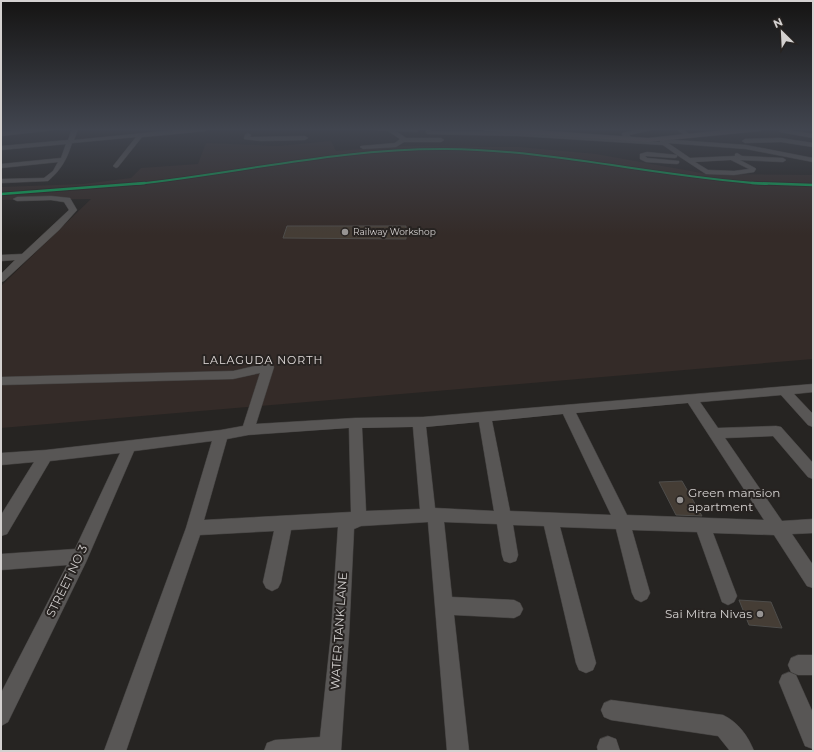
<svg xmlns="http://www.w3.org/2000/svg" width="814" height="752" font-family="Montserrat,sans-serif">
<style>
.built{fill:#342b28}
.building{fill:#453d35;stroke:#4e4d4b}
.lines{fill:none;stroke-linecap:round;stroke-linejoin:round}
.minor-casing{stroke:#42403f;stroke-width:1}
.major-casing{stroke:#42403f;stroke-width:1}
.minor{fill:#585655;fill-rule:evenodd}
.major{fill:#675e5e;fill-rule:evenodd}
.rail-1-far1-casing{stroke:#272321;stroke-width:3.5}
.rail-1-casing{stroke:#272321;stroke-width:4.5}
.rail-1-far1{stroke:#06aa56;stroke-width:2}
.rail-1{stroke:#06aa56;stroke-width:2.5}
.poi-dot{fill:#979493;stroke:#272321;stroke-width:1.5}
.labels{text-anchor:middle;stroke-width:4;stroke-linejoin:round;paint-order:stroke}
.far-poi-label{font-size:9px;fill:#d4d1d0;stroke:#272321;text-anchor:start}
.neighbourhood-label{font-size:11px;letter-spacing:1px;fill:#e2dcdb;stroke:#272321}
.near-poi-label{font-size:12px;fill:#d4d1d0;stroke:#272321;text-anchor:start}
.near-street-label{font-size:12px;fill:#d4d1d0;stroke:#272321}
</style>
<rect width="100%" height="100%" fill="#262422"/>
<path class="built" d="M331 141 336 151 400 146 519 147 596 154 707 174 813 175V359L1 428V286L91 199 1 200V187L83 184 131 178 141 168 198 164 206 143 278 146Z"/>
<g class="building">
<path d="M287 226H406V239L283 238Z"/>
<path d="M682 481 702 516 676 515 659 482Z"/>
<path d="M739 600 771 602 782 628 749 625Z"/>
</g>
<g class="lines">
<defs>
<g id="minor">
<path d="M36 129H62L1 136V132Z"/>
<path d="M72 129H78L74 140 175 130 178 132 175 134 142 137 118 167 116 168 113 166 136 137 72 143C67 159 61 170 48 181L1 183V179L44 178 53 171 58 162 1 168V164L61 158 66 144 1 150V146L68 140Z"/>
<path d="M358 129H419L417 132 396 131 406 138H441L444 140 441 142H404L396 147 363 149 360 147 361 146 395 143 400 139 388 131Z"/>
<path d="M430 129 431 131 519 132 628 140 622 135V133L642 129H656L629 135 633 139 632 140 660 142V140L662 139 746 145 813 158V162L746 149 668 143 690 158 735 156V154L737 153 742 156 783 158 786 160 783 162 740 160 755 168 756 169 754 172 734 175 706 174 677 155V157L675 158 645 156 647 158 679 161V163L677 164 646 162 640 159V154L647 152 677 155 663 145 519 136 427 134 425 130ZM731 160 749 169 734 171 708 170 695 162Z"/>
<path d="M676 129H682L692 136 687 137Z"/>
<path d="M782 129 813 134V138L780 132 779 131Z"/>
<path d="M248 133 251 135 250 137 305 136 308 138 305 140 261 141 244 139 245 135Z"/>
<path d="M781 138 813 143V147L781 142 745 143 742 141 745 139Z"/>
<path d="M51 196 70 198 77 210 59 230 4 281 1 282V274L15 260 1 261V255L22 254 69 210 64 202 51 200 17 201 13 199 17 197Z"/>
<path d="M268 363 272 364 274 367 256 424 355 418 423 417 813 384V392L794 394 813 414V427L808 425 781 395 700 402 718 428 776 426 781 427 813 463V479L808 477 773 436 725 438 782 521 813 519V533L792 534 813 565V588L807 586 774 535 713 533 737 596 734 602 728 605 722 602 697 532 632 530 650 593 647 599 641 602 635 599 632 593 616 529 560 527 596 663 593 670 586 673 579 670 576 663 544 526 513 525 518 555 516 561 510 563 504 561 502 555 497 524 444 522 452 597 514 600 520 603 523 609 520 615 514 618 454 615 469 751H447L428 522 361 526 354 529 349 634 341 751H264L267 743 275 740 320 737 331 634 338 527 291 530 281 582 278 588 272 591 266 588 263 582 274 531 200 535 126 751H104L186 528 212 441 134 451 86 562 8 722 1 726V693L67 565 1 570V554L75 549 120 453 50 461 7 534 1 536V515L34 462 1 465V453L46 450 221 430 243 426 260 373 233 379 1 385V377L233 371ZM688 403 764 520 627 515 576 413ZM563 414 611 515 510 511 492 421ZM479 422 494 511 435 508 426 427ZM413 427 420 509 366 511 362 428ZM349 428 351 512 204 520 227 439 248 435Z"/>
<path d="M798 655H813V675H798L791 672 788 665 791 658Z"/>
<path d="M789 672 796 675 813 713V749L805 746 779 682 782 675Z"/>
<path d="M611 700 723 715C738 722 748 736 754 751H730L718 736 611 720 604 717 601 710 604 703Z"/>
<path d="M608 736 616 739 620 751H598L597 747 600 739Z"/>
</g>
<g id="major">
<path d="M172 129H208L205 131 175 134 173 133Z"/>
<path d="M482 129H521L648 138 735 129H763L760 131 648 142 485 131Z"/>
</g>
</defs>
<use href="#minor" class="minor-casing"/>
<use href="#major" class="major-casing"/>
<use href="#minor" class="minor"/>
<use href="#major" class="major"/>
<defs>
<path id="rail-1-far1" d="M136 184C239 173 342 148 447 149 554 150 659 177 767 184"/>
<g id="rail-1">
<path d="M752 183 813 185"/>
<path d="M1 194 145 183"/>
</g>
</defs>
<use href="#rail-1-far1" class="rail-1-far1-casing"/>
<use href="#rail-1" class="rail-1-casing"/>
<use href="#rail-1-far1" class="rail-1-far1"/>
<use href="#rail-1" class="rail-1"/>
</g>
<linearGradient id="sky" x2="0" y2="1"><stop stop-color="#151413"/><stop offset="0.55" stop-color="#41454f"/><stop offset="1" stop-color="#41454f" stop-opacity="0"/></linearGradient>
<rect width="814" height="235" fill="url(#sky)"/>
<g class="poi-dot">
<circle cx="345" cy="232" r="4"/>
<circle cx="680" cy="500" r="4"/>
<circle cx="760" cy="614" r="4"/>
</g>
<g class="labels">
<g class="far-poi-label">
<text x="353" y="235">Railway Workshop</text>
</g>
<g class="neighbourhood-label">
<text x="263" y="364">LALAGUDA NORTH</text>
</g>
<g class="near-poi-label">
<text x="688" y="497">Green mansion<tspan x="688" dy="14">apartment</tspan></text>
<text x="752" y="618" text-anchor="end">Sai Mitra Nivas</text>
</g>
<g class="near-street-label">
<text transform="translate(67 581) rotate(-64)" y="4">STREET NO 3</text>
<text transform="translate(339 631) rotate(-86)" y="4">WATER TANK LANE</text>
</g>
</g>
<rect width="814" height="752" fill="none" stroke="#d4d1d0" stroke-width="4"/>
<g transform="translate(782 32) rotate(336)" stroke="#272321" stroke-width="3" paint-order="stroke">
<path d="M0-3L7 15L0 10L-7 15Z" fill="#d4d1d0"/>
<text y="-6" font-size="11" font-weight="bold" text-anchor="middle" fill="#d4d1d0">N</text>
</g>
</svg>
